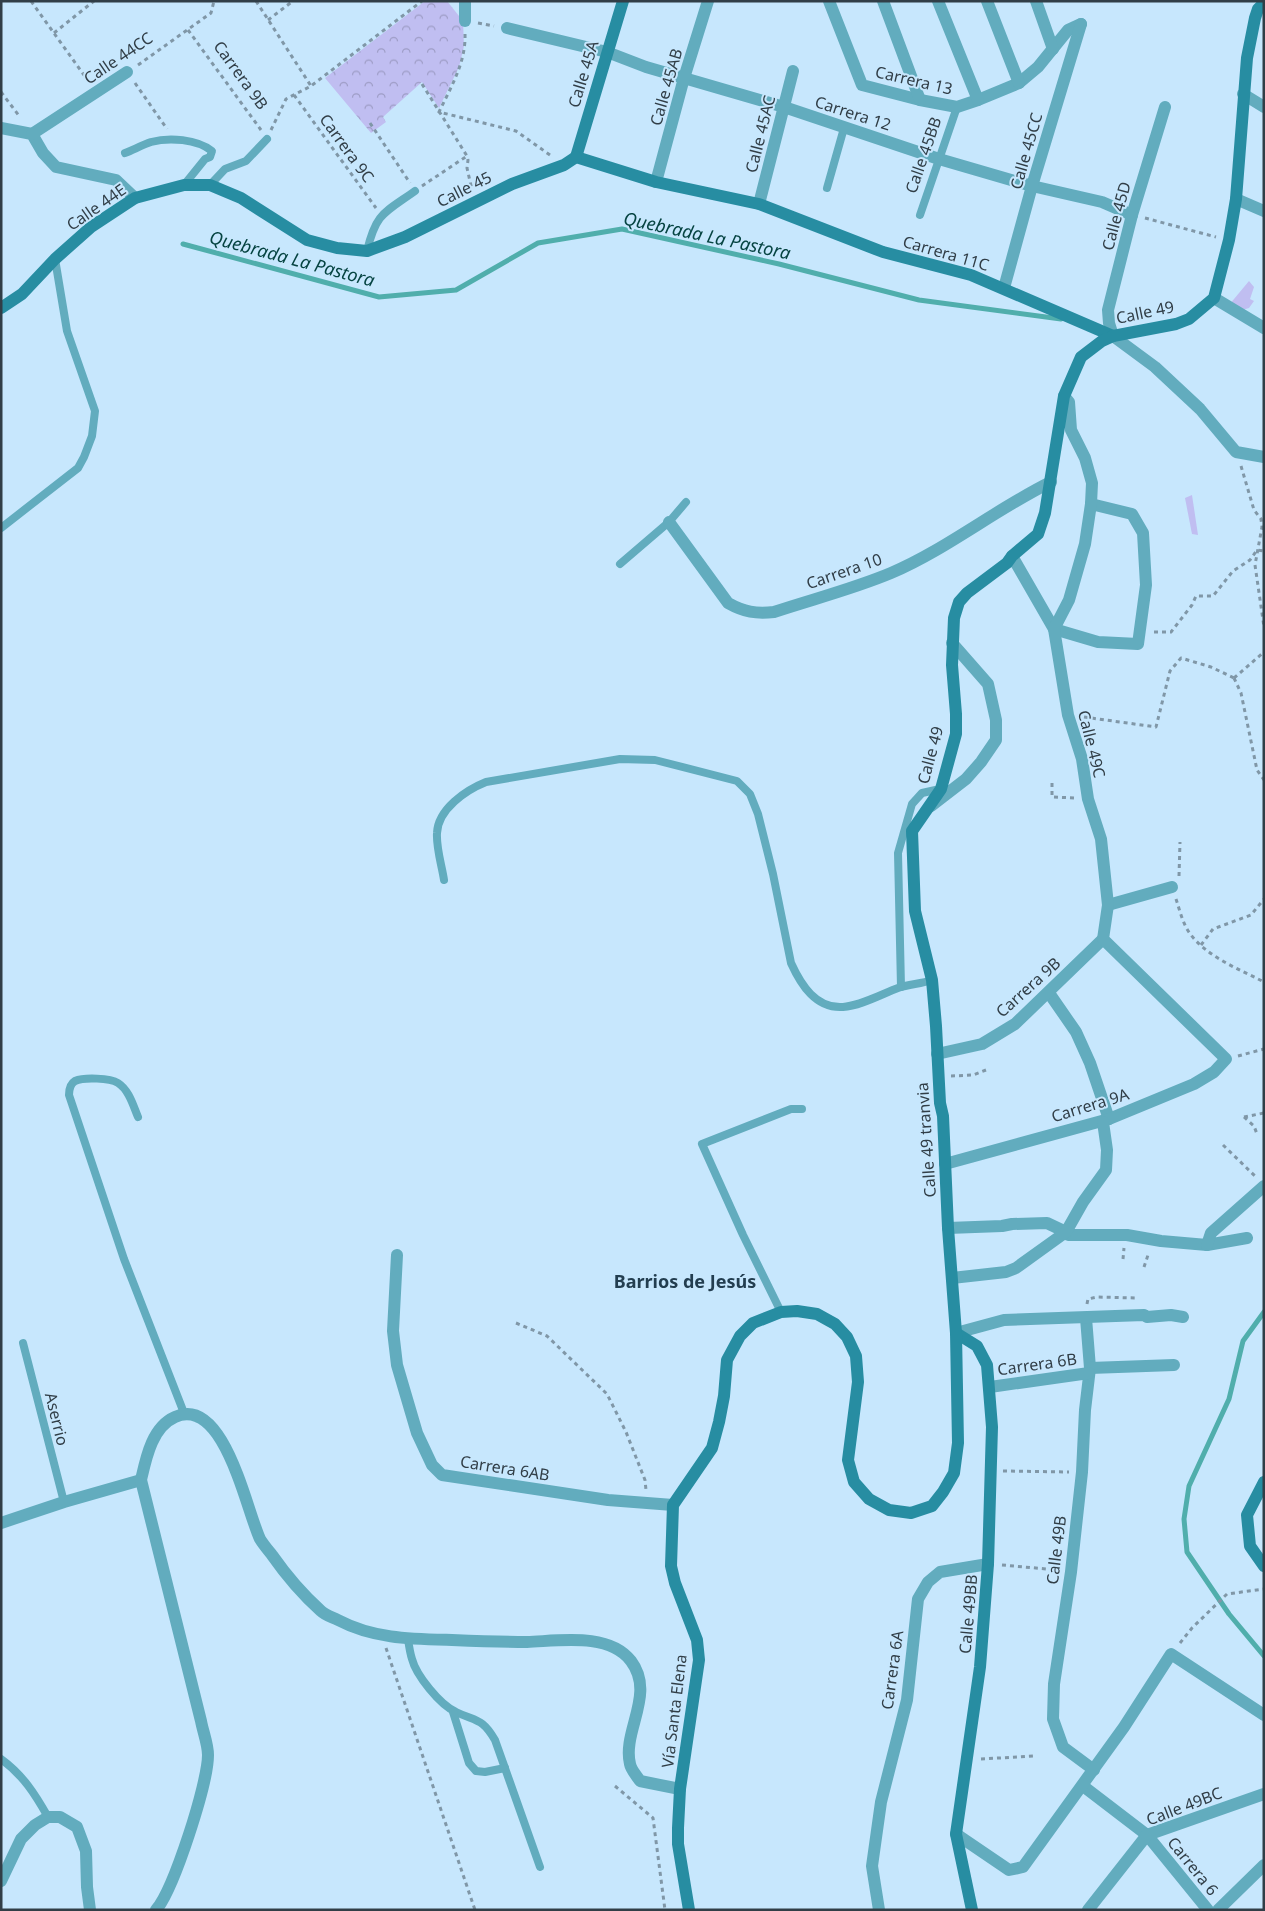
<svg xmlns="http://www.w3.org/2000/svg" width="1265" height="1911" font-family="'Noto Sans',sans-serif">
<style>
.green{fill:#c0bef1}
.forest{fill:url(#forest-crowns)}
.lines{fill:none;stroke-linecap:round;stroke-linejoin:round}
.stream{stroke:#50aeac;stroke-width:5}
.path{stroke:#8097a7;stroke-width:3;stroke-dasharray:4 4;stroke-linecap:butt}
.lane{stroke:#62acbe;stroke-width:8}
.street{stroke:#62acbe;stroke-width:12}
.secondary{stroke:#278da2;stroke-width:12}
.labels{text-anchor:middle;stroke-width:4;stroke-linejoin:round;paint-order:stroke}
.street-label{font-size:16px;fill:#313e47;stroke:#c7e7fd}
.water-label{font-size:18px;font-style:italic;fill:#064442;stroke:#c7e7fd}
.neighbourhood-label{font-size:18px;font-weight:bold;fill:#233e50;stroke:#c7e7fd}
</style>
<defs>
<pattern id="forest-crowns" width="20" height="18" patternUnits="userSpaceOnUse" patternTransform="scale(1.25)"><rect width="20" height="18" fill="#c0bef1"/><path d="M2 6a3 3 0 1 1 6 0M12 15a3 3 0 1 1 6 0" fill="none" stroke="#9d9cc5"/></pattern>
</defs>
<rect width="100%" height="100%" fill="#c7e7fd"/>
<g class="green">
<path d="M1249 281 1254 287 1250 299 1254 301 1249 308 1239 311 1229 305Z"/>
<path d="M1192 495 1198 535 1192 534 1185 498Z"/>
</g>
<path class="forest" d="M425 1H447L463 21 464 46 459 67 439 108 422 82 383 117 386 122 371 133 325 78Z"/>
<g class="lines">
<g class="stream">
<path d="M183 244 379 297 456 290 538 243 622 229 779 264 919 300 1061 319"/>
<path d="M1264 1312 1243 1341 1229 1399 1189 1486 1184 1519 1187 1552 1229 1614 1264 1656"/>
</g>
<g class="path">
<path d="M31 1 89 82"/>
<path d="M256 1 311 86"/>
<path d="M268 20 293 1"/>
<path d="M478 23 494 26"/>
<path d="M188 30 261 130"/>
<path d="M54 33 94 1"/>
<path d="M465 34C466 62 451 87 439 112L516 131 550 155"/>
<path d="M138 65 211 13 214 1"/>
<path d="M135 83 167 129"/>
<path d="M422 84 467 156 468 160 467 168 472 190"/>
<path d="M1 92 20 117"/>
<path d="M294 95 376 208"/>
<path d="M370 123 410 183"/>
<path d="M271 130 286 99 311 86 422 1"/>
<path d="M422 186 467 156"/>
<path d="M1145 218 1216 237"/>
<path d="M1241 466 1254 510 1261 519 1262 527 1255 565 1264 627"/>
<path d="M1154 632H1171L1192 605 1196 596H1213L1233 571 1250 560 1257 550 1264 551"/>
<path d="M1234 678 1241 693 1257 770 1264 780"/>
<path d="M1234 678 1264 652"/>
<path d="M1084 717 1156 727 1170 671 1181 658 1211 667 1234 678"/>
<path d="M1052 783V797L1075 798"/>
<path d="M1179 876 1180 842"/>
<path d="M1176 899C1180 911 1183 925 1191 935 1209 958 1239 969 1264 982"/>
<path d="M1201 945 1213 929 1251 915 1264 899"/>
<path d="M1238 1056 1264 1049"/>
<path d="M951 1076 973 1075 986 1070"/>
<path d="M1244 1117 1254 1126 1257 1134"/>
<path d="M1244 1117 1264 1113"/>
<path d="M1223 1145 1255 1176"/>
<path d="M1123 1259 1124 1248"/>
<path d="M1144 1267 1149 1252"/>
<path d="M1087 1304 1088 1299 1097 1297 1138 1298"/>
<path d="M516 1323 547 1336 607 1394 626 1432 645 1480 646 1490"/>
<path d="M1003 1471 1069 1472"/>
<path d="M1002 1565 1058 1570"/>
<path d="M1180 1643 1192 1628 1227 1594 1264 1589"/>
<path d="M386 1648 475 1910"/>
<path d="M981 1759 1035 1756"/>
<path d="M615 1786 653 1818 665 1910"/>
</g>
<g class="lane">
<path d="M125 153C133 150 142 145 151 142 169 137 197 139 212 151L210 157 205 159 184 185"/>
<path d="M210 185 225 169 246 161 267 139"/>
<path d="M827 188 844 128"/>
<path d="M920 215 957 107"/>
<path d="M367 251C376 213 384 213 415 191"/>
<path d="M1 528 78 468 84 457 92 436 95 411 67 331 55 259"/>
<path d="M620 564 669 522 686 502"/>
<path d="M444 880C442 866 436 848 437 833 438 809 466 790 486 782L620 759 655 760 737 781 750 794 758 814 773 874 791 963C801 985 816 1009 843 1007 860 1006 882 994 898 988 909 984 921 984 932 980"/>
<path d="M901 987 898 853 912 804 922 793 940 789"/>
<path d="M138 1117C133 1105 129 1090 118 1083 110 1078 84 1077 75 1081 70 1084 69 1089 69 1095L124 1259 184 1413"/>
<path d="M781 1312 743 1235 702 1144 791 1109H802"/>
<path d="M23 1343 64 1502"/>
<path d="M408 1639C409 1646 410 1653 412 1659 416 1675 440 1705 456 1712 477 1722 482 1718 495 1740L540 1867"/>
<path d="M453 1712 469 1763 476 1771 485 1772 505 1768"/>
<path d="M1 1759C23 1775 35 1794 48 1817"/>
</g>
<g class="street">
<path d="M829 1 862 85 920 100 957 107 978 100 1019 83 1038 67 1068 30 1081 24"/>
<path d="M883 1 920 100"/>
<path d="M938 1 978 100"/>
<path d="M987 1 1019 83"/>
<path d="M1036 1 1053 49"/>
<path d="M465 21V1"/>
<path d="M507 28 607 52 646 67 784 107 939 159 1032 186 1102 202 1132 215"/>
<path d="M1243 94 1264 107"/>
<path d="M1165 107 1132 215 1108 310 1109 323 1113 336 1155 367 1200 409 1236 452 1264 457"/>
<path d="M1 128 32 134 43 153 56 167 116 180 135 198"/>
<path d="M32 134 127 72"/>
<path d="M656 182 684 78 708 1"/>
<path d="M1236 199 1264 211"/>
<path d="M759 204 793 71"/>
<path d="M1004 288 1032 186 1081 24"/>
<path d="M1214 298 1264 328"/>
<path d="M669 522 728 603C744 612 756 614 774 612 813 599 853 589 891 573 947 549 996 509 1051 482"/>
<path d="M1012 556 1054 629 1098 642 1138 644 1146 585 1143 533 1132 514 1091 504"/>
<path d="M931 806 966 779 981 762 996 740V720L988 684 952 643"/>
<path d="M1108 905 1172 887"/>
<path d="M1049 993 1076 1032 1090 1063 1109 1119"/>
<path d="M937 1054 982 1044 1015 1024 1103 939"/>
<path d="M945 1164 1109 1119 1194 1084 1214 1072 1226 1059 1103 939 1108 905 1101 839 1088 799 1082 759 1068 715 1054 629 1069 600 1085 544 1091 504 1092 483 1085 458 1071 430 1069 402 1064 396"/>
<path d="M948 1228 1002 1226 1012 1224 1047 1223 1066 1232 1068 1235H1127L1161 1241 1207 1245 1247 1238"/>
<path d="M1207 1245 1211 1233 1264 1186"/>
<path d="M397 1255 393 1331 397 1365 417 1433 432 1465 442 1475 608 1500 673 1505"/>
<path d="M952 1278 1006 1272 1016 1268 1066 1232 1083 1202 1106 1170 1107 1150 1103 1122"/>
<path d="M1086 1318 1090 1368 1085 1410 1082 1472 1071 1572 1054 1684 1053 1719 1063 1747 1094 1770"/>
<path d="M956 1333 1004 1320 1144 1315 1147 1317 1171 1315 1183 1317"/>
<path d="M1090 1368 1174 1365"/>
<path d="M990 1387 1089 1373"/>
<path d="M1 1523 64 1502 141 1480"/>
<path d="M1083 1786 1147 1835 1208 1910"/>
<path d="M956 1834 1009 1870 1023 1867 1124 1727 1171 1654 1264 1715"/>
<path d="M1 1881 21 1839 35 1825 48 1817H60L77 1827 86 1851 87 1887 90 1910"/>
<path d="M156 1910C174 1889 208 1783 208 1755 208 1744 203 1732 201 1721L141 1480C146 1458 152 1427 175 1417 224 1395 246 1509 260 1539 263 1544 268 1550 272 1555 286 1575 302 1594 321 1611 325 1615 332 1617 338 1620 374 1639 412 1639 452 1640 477 1641 502 1642 527 1642 558 1641 609 1632 631 1661 656 1694 622 1731 630 1764 631 1770 637 1776 640 1781L680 1789"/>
<path d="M879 1910 872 1866 881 1802 907 1700 918 1599 928 1582 940 1572 988 1564"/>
<path d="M1088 1910 1147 1835 1264 1794"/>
<path d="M1218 1910 1264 1865"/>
</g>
<g class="secondary">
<path d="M576 157 656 182 759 204 883 252 971 275 1113 336"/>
<path d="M576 157 623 1"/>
<path d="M1 308 22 294 55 259 91 227 135 198 184 185H210L241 198 307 240 337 248 367 251 405 237 512 184 564 165 576 157"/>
<path d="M956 1333 977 1346 987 1365 992 1427 988 1564 980 1667 956 1834 972 1910"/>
<path d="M1264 1482 1247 1515 1250 1546 1264 1566"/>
<path d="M689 1910 678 1844V1828L680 1789 699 1660 697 1640 675 1583 671 1566 673 1505 712 1448 719 1422 724 1396 727 1360 740 1336 753 1323 781 1312 797 1311 817 1314 835 1324 847 1337 856 1356 858 1382 848 1460 854 1482 869 1499 889 1510 911 1513 932 1506 943 1492 954 1473 958 1443 956 1333 948 1228 943 1116 940 1103 936 1026 932 980 915 911 912 831 941 789 956 734V714L952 665 954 618 959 602 967 593 1007 563 1012 556 1038 534 1045 513 1064 396 1081 357 1102 341 1113 336 1176 324 1189 319 1214 298 1229 240 1236 199 1247 58 1255 18 1258 9 1264 3"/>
</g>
</g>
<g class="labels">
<g class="street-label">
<text transform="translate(118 58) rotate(-34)" y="6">Calle 44CC</text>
<text transform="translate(583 74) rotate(-73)" y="6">Calle 45A</text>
<text transform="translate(241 75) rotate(54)" y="6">Carrera 9B</text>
<text transform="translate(914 80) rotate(13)" y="6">Carrera 13</text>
<text transform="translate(666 87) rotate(-74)" y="6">Calle 45AB</text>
<text transform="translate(853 113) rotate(18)" y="6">Carrera 12</text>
<text transform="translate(760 134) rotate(-76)" y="6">Calle 45AC</text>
<text transform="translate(347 148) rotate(54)" y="6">Carrera 9C</text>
<text transform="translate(1026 151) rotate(-74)" y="6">Calle 45CC</text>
<text transform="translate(923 155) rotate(-71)" y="6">Calle 45BB</text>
<text transform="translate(464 189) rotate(-27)" y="6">Calle 45</text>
<text transform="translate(96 207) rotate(-35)" y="6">Calle 44E</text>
<text transform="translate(1116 216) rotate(-75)" y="6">Calle 45D</text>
<text transform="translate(946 253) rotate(16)" y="6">Carrera 11C</text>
<text transform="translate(1145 312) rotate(-12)" y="6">Calle 49</text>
<text transform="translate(844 571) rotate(-19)" y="6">Carrera 10</text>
<text transform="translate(1092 744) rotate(76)" y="6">Calle 49C</text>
<text transform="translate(930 755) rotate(-75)" y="6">Calle 49</text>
<text transform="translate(1028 987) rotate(-42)" y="6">Carrera 9B</text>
<text transform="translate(1090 1105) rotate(-17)" y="6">Carrera 9A</text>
<text transform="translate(926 1140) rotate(-94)" y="6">Calle 49 tranvia</text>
<text transform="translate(1037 1364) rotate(-8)" y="6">Carrera 6B</text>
<text transform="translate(57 1419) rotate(76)" y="6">Aserrio</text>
<text transform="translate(505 1468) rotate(9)" y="6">Carrera 6AB</text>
<text transform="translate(1056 1550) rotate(-83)" y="6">Calle 49B</text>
<text transform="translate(968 1614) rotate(-85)" y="6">Calle 49BB</text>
<text transform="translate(892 1670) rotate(-82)" y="6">Carrera 6A</text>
<text transform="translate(674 1711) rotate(-83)" y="6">Vía Santa Elena</text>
<text transform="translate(1184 1806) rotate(-21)" y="6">Calle 49BC</text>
<text transform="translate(1193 1866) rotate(51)" y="6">Carrera 6</text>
</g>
<g class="water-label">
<text transform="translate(707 236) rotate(12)" y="6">Quebrada La Pastora</text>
<text transform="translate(292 259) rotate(15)" y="6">Quebrada La Pastora</text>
</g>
<g class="neighbourhood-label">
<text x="685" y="1288">Barrios de Jesús</text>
</g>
</g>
<rect width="1265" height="1911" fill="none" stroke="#313e47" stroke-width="5"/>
</svg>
